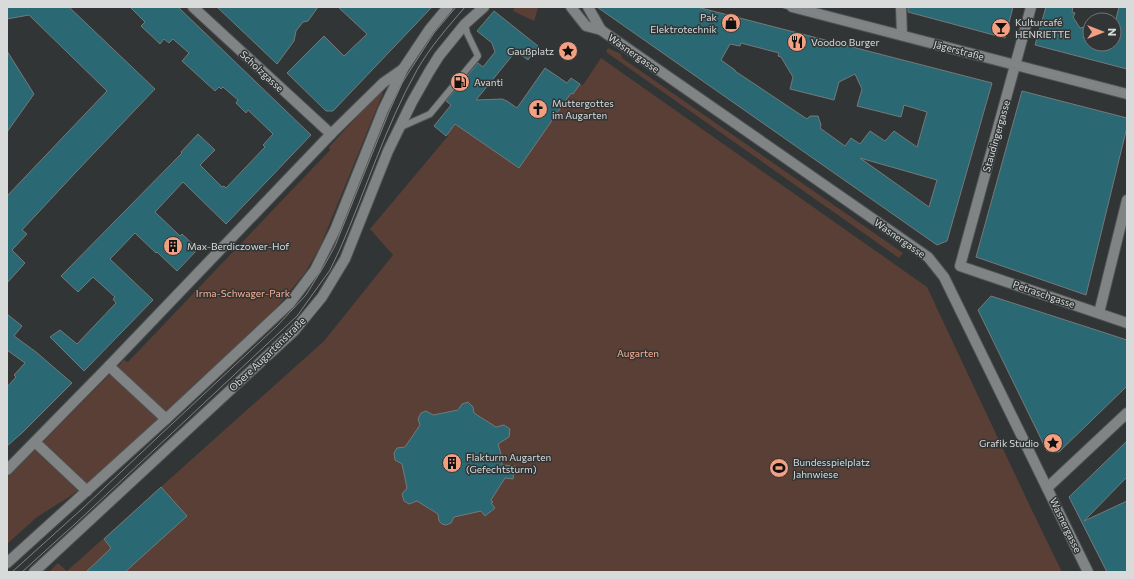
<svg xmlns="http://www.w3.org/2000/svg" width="1134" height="579" font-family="Commissioner,sans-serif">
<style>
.green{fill:#593f36}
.building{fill:#2a6873;stroke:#75797a;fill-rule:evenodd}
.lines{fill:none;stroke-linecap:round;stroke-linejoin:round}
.lane-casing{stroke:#4f5152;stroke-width:8}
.street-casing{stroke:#4f5152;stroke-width:12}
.secondary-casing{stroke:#4f5152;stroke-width:12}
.lane{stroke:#808485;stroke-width:6}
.street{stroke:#808485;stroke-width:10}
.secondary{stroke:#808485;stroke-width:10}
.tram{stroke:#7f8282;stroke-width:1}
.labels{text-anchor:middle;stroke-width:3;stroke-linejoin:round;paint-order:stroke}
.poi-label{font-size:10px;fill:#d9dbdb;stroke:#313535;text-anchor:start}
.street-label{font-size:10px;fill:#d9dbdb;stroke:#313535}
.park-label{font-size:10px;fill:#fbb096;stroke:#313535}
</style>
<rect width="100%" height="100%" fill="#313535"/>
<g class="green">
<path d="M515 7 538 8 534 21 513 11Z"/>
<path d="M608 48 621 54 622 58 903 253 899 258 606 52Z"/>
<path d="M601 58 927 287 1028 502 1062 572H49L58 563 67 571 324 341 393 255 370 229 448 136 447 134 455 124 519 168 571 93 573 94 580 84 583 85Z"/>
<path d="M381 91 383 93 320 247 305 273 267 319 98 476 69 497 37 517 7 544V478L124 360 128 362 330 150 329 147Z"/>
</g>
<g class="building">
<path d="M7 7H69L155 89 76 172 22 230 27 234 12 250 25 263 7 283V196L107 91 29 15 7 19Z"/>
<path d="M130 7H178L311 135 226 224 183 182 155 212 180 236 182 234 198 249 177 271 157 252 156 253 135 233 110 259 153 300 84 371 50 337 60 330 77 344 116 303 113 299 115 297 93 277 78 292 61 276 182 153 181 152 198 134 215 150 200 165 222 187 224 186 226 188 265 147 263 145 273 134 248 110 246 113 236 103 238 100 223 87 221 89 219 87 215 91 182 61 189 53 173 39 169 43 164 39 160 44 141 26 145 22Z"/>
<path d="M217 7H318L308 21 303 22 296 31 294 41 277 64Z"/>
<path d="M338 7H432L333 111H326L287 73 324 36 344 56 367 34Z"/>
<path d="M597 7H697L992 83 947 241 937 245ZM741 43 779 53 778 56 781 57 793 77 790 89 834 100 839 82 855 74 862 89 857 106 901 117 904 105 927 112 917 147 894 131 885 141 870 131 860 144 851 138 845 146 820 128 821 125 818 116H810L807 119 735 71V70L721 60 730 44 740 46ZM860 158 937 180 929 207Z"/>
<path d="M908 7H1013L1005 38 908 12Z"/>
<path d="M1046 7H1073L1072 12 1075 13 1073 17 1080 28 1090 26V44H1114V27L1119 7H1127V69L1035 45Z"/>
<path d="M494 11 538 46 528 60 516 51 476 100 502 99 507 101 517 108 545 68 567 83 571 78 580 84 573 94 571 93 519 168 455 124 446 136 434 126 451 105 446 101 478 63 483 67 495 52 492 43 477 31Z"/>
<path d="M7 51 34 94 7 132Z"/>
<path d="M1022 91 1127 118V127L1086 295 976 257Z"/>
<path d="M991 296 1127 340V386L1059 452 1047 451 978 310Z"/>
<path d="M7 314 22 326 14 336 36 352 72 383 23 432 7 446V387L16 377 14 375 25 363 7 350Z"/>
<path d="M468 402 473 407 474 413 496 427 504 425 510 429 509 437 498 444 501 454 502 465 515 466 513 479 505 478 491 500 493 502 491 503 495 508 485 516 481 511 454 517 451 523 446 525 442 524 439 521 438 514 417 501 409 504 404 501 402 494 407 488 402 464 395 460 394 453 397 448 405 447 420 425 418 419 421 413 426 411 433 415 458 410 462 404Z"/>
<path d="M1127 441V477L1084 521 1127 501V572H1107L1069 497Z"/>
<path d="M161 487 187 516 125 572H86L111 548 104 539Z"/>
</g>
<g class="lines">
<defs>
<path id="lane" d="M401 127 430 114 478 56 467 33 465 24"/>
<g id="street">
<path d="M193 7 331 134"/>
<path d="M571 7 586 26 601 30 928 257 944 277 1088 572"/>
<path d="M588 7 601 30"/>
<path d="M901 7 902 35"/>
<path d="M1031 7 960 266 1127 323"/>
<path d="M1099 313 1127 200"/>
<path d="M109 366 166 419"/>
<path d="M35 442 87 491"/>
<path d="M7 470 109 366 331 134 383 83 403 69"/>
<path d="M1047 488 1127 413"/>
</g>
<g id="secondary">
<path d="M792 7 1127 94"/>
<path d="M7 563 166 419 290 303 315 270 335 230 383 110 403 69 429 30 448 7"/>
<path d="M34 572 294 331 322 297 345 259 388 151 412 102 429 72 439 56 465 24 484 7"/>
</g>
</defs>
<use href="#lane" class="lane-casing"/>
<use href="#street" class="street-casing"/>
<use href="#secondary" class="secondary-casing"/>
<use href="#lane" class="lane"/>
<use href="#street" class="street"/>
<use href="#secondary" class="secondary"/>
<g class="tram">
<path d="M780 7 1127 97"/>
<path d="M805 7 1127 90"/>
<path d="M12 572 83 508 159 436 277 326 306 295 324 266 335 246 389 112 402 83 434 33 456 7"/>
<path d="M22 572 76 523 297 316 330 270 340 249C366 190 385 127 417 70 430 47 448 27 465 7"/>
</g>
</g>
<defs>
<symbol id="shop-disc" viewBox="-11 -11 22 22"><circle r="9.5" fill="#f39f82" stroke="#313535"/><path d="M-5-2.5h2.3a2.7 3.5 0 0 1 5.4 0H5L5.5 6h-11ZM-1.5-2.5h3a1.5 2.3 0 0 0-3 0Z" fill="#111"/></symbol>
<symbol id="bar-disc" viewBox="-11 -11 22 22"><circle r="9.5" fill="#f39f82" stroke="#313535"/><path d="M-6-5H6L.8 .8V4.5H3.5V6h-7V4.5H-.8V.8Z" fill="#111"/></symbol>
<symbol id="restaurant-disc" viewBox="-11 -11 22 22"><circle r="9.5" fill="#f39f82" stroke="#313535"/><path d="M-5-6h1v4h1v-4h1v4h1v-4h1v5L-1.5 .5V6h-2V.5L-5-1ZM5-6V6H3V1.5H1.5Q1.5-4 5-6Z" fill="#111"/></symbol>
<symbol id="sight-disc" viewBox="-11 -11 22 22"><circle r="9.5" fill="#f39f82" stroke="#313535"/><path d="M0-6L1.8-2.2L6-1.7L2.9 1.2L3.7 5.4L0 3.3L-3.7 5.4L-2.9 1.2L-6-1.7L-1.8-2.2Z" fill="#111"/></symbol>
<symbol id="fuel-disc" viewBox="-11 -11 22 22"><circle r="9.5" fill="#f39f82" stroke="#313535"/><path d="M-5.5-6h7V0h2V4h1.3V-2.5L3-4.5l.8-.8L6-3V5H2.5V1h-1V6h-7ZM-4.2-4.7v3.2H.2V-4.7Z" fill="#111"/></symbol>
<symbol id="church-disc" viewBox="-11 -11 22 22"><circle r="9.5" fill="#f39f82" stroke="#313535"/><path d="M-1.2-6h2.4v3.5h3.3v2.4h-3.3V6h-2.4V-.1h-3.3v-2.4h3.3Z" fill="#111"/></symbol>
<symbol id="building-disc" viewBox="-11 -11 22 22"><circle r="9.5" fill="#f39f82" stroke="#313535"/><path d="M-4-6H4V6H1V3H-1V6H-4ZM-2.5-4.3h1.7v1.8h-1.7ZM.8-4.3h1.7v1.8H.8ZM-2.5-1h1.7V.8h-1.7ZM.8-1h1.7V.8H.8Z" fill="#111"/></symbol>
<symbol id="stadium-disc" viewBox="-11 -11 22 22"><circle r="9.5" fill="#f39f82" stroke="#313535"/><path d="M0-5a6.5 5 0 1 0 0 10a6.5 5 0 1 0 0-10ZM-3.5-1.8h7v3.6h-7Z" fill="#111"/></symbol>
</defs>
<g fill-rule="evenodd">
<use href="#shop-disc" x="720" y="12" width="22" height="22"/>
<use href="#bar-disc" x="990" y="17" width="22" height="22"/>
<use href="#restaurant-disc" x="786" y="31" width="22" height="22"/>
<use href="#sight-disc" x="557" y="40" width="22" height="22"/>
<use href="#fuel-disc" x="449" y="71" width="22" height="22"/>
<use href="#church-disc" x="527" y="98" width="22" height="22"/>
<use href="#building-disc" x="162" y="235" width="22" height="22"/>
<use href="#sight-disc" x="1042" y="432" width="22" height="22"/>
<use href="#building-disc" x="441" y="452" width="22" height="22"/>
<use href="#stadium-disc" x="768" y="457" width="22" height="22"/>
</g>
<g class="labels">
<g class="poi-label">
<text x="717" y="21" text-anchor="end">Pak<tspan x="717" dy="12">Elektrotechnik</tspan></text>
<text x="1015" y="26">Kulturcafé<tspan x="1015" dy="12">HENRIETTE</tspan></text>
<text x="811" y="46">Voodoo Burger</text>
<text x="554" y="55" text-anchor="end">Gaußplatz</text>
<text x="474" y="86">Avanti</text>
<text x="552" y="107">Muttergottes<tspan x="552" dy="12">im Augarten</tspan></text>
<text x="187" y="250">Max-Berdiczower-Hof</text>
<text x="1039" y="447" text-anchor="end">Grafik Studio</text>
<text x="466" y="461">Flakturm Augarten<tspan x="466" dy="12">(Gefechtsturm)</tspan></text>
<text x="793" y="466">Bundesspielplatz<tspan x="793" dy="12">Jahnwiese</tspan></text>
</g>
<g class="street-label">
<text transform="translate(959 50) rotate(15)" y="4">Jägerstraße</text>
<text transform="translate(634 53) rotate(35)" y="4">Wasnergasse</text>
<text transform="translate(262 71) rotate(43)" y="4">Scholzgasse</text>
<text transform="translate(996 136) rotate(-74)" y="4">Staudingergasse</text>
<text transform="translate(900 238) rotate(35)" y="4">Wasnergasse</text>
<text transform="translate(1044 294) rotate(19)" y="4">Petraschgasse</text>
<text transform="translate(267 354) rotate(-44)" y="4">Obere Augartenstraße</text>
<text transform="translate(1066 525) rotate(64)" y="4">Wasnergasse</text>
</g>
<g class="park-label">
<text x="243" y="297">Irma-Schwager-Park</text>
<text x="638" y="357">Augarten</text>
</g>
</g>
<rect width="1134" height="579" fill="none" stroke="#d9dbdb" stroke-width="16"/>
<g transform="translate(1102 32) rotate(90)"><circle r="19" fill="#313535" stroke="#747777"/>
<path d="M0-3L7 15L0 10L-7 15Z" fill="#f39f82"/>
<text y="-6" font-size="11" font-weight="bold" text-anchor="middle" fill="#d9dbdb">N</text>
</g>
</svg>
